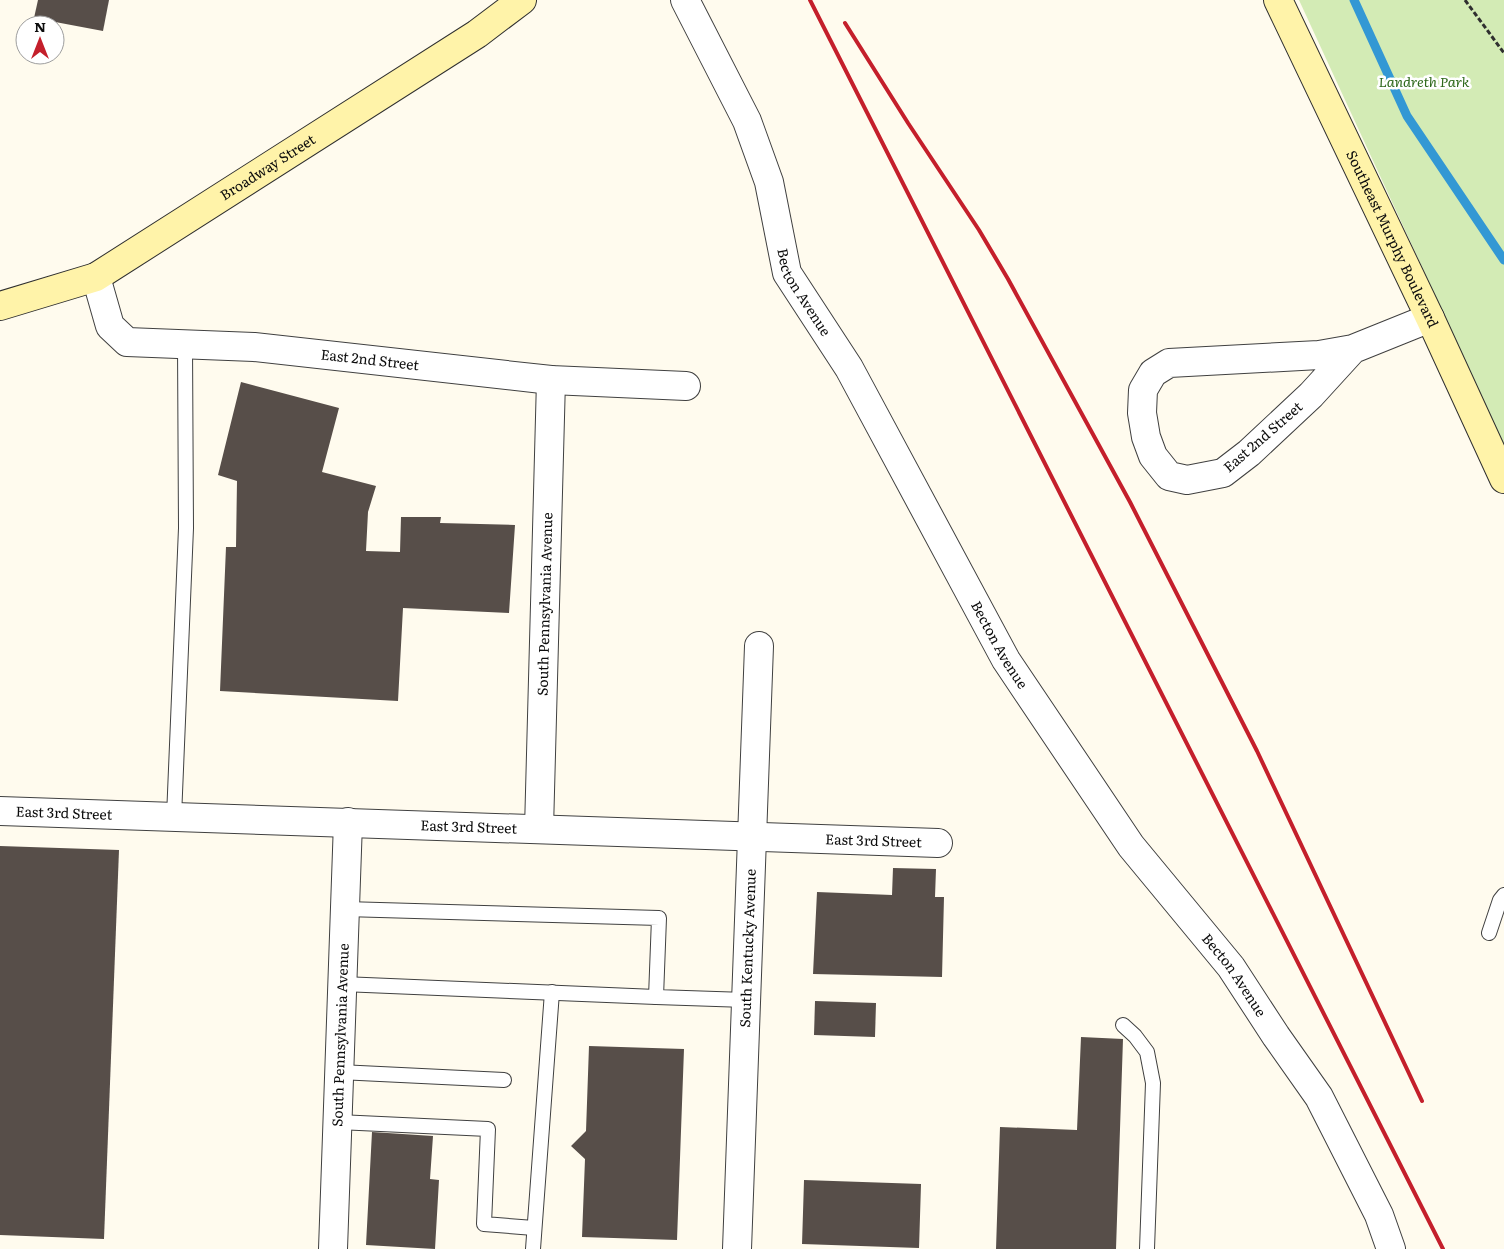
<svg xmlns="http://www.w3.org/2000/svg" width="1504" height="1249" font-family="Literata,serif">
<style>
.green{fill:#d3ebb5}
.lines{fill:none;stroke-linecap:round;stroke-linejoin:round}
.stream{stroke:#3398d4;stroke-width:9}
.building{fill:#574e49}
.lane-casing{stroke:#404040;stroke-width:16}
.street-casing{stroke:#404040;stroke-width:30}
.secondary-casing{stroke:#2f2f2f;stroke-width:30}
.path{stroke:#2f2f2f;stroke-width:3;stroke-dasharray:5 2.5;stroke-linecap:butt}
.lane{stroke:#fff;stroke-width:14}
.street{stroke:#fff;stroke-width:28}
.secondary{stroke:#fff3a9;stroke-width:28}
.rail{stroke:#c41f2b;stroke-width:4}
.labels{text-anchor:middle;stroke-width:5;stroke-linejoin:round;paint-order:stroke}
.park-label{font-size:14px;font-style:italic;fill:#2d681a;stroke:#fff}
.street-label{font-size:14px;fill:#0d0d0d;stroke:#fff}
</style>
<rect width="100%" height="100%" fill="#fffbee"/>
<path class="green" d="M1299 0H1504V445Z"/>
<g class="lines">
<path class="stream" d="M1354 0 1407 116 1504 260"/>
</g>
<g class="building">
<path d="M38 0H109L103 31 34 18Z"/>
<path d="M241 382 339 408 322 472 376 486 368 512 366 551 400 552 401 517H441L440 523 515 525 509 613 403 608 398 701 220 691 226 547H236L237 481 218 475Z"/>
<path d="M0 846 119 850 104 1239 0 1235Z"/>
<path d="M893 868 936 869 935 897H944L942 977 813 974 817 892 892 895Z"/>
<path d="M815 1001 876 1003 875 1037 814 1035Z"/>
<path d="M1081 1037 1123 1039 1116 1249H996L1000 1127 1077 1130Z"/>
<path d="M589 1046 684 1049 677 1240 582 1237 585 1159 571 1146 586 1131Z"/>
<path d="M372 1132 433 1136 430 1179 439 1180 435 1249 366 1245Z"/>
<path d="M804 1180 921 1184 919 1248 802 1244Z"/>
</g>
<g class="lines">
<defs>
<g id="lane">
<path d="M174 817 186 528 185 345"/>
<path d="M345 909 659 918 656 997 746 1000"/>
<path d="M1489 933 1500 900 1504 895"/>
<path d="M342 984 656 997"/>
<path d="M1123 1025 1135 1036 1147 1052 1153 1083 1147 1249"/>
<path d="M339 1072 504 1080"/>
<path d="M338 1122 488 1129 484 1224 534 1228"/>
<path d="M533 1249 552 992"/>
</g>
<g id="street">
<path id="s1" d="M685 0 747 121 769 182 787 273 849 368 1006 660 1131 846 1231 967 1276 1036 1319 1097 1379 1215 1391 1249"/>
<path id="s2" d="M96 277 110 326 127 342 254 347 551 380 686 386"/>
<path d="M1353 349 1311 395 1249 453 1223 473 1187 480 1169 476 1153 456 1146 437 1142 413 1143 390 1153 373 1169 363 1319 355 1353 349 1430 318"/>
<path id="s3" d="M0 811 938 843"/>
<path id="s4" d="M539 829 551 380"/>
<path id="s5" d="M333 1249 348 822"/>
<path id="s6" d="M737 1249 759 646"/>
</g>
<g id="secondary">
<path id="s7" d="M1278 0 1430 318 1504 479"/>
<path id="s8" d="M0 306 96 277 477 34 522 0"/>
</g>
</defs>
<use href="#lane" class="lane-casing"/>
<use href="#street" class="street-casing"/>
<use href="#secondary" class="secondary-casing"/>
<path class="path" d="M1465 0 1504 53"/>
<use href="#lane" class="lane"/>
<use href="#street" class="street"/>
<use href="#secondary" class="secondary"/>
<g class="rail">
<path d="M810 0 1443 1249"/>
<path d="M845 23 908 123 979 230 1008 279 1130 502 1257 751 1422 1101"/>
</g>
</g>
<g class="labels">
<g class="park-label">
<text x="1424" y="87">Landreth Park</text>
</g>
<g class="street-label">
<text dy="5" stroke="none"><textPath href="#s8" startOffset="304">Broadway Street</textPath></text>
<text dy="5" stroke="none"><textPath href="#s7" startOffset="265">Southeast Murphy Boulevard</textPath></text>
<text dy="5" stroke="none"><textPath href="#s1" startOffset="318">Becton Avenue</textPath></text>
<text dy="5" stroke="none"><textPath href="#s2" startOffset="318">East 2nd Street</textPath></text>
<text transform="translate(1263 437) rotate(-41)" y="5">East 2nd Street</text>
<text dy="5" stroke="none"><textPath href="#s4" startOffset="225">South Pennsylvania Avenue</textPath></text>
<text dy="5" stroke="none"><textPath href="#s1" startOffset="722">Becton Avenue</textPath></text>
<text dy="5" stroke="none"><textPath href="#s3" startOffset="64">East 3rd Street</textPath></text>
<text dy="5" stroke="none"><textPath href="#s3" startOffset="469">East 3rd Street</textPath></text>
<text dy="5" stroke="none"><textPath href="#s3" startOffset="874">East 3rd Street</textPath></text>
<text dy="5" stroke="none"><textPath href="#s6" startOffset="301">South Kentucky Avenue</textPath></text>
<text dy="5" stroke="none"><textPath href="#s1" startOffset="1128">Becton Avenue</textPath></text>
<text dy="5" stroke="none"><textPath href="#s5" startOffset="214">South Pennsylvania Avenue</textPath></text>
</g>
</g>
<g transform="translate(40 40)"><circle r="24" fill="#ffffff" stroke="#9e9e9e"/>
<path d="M0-4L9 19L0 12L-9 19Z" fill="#c41f2b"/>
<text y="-8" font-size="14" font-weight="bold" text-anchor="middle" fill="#0d0d0d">N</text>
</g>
</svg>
